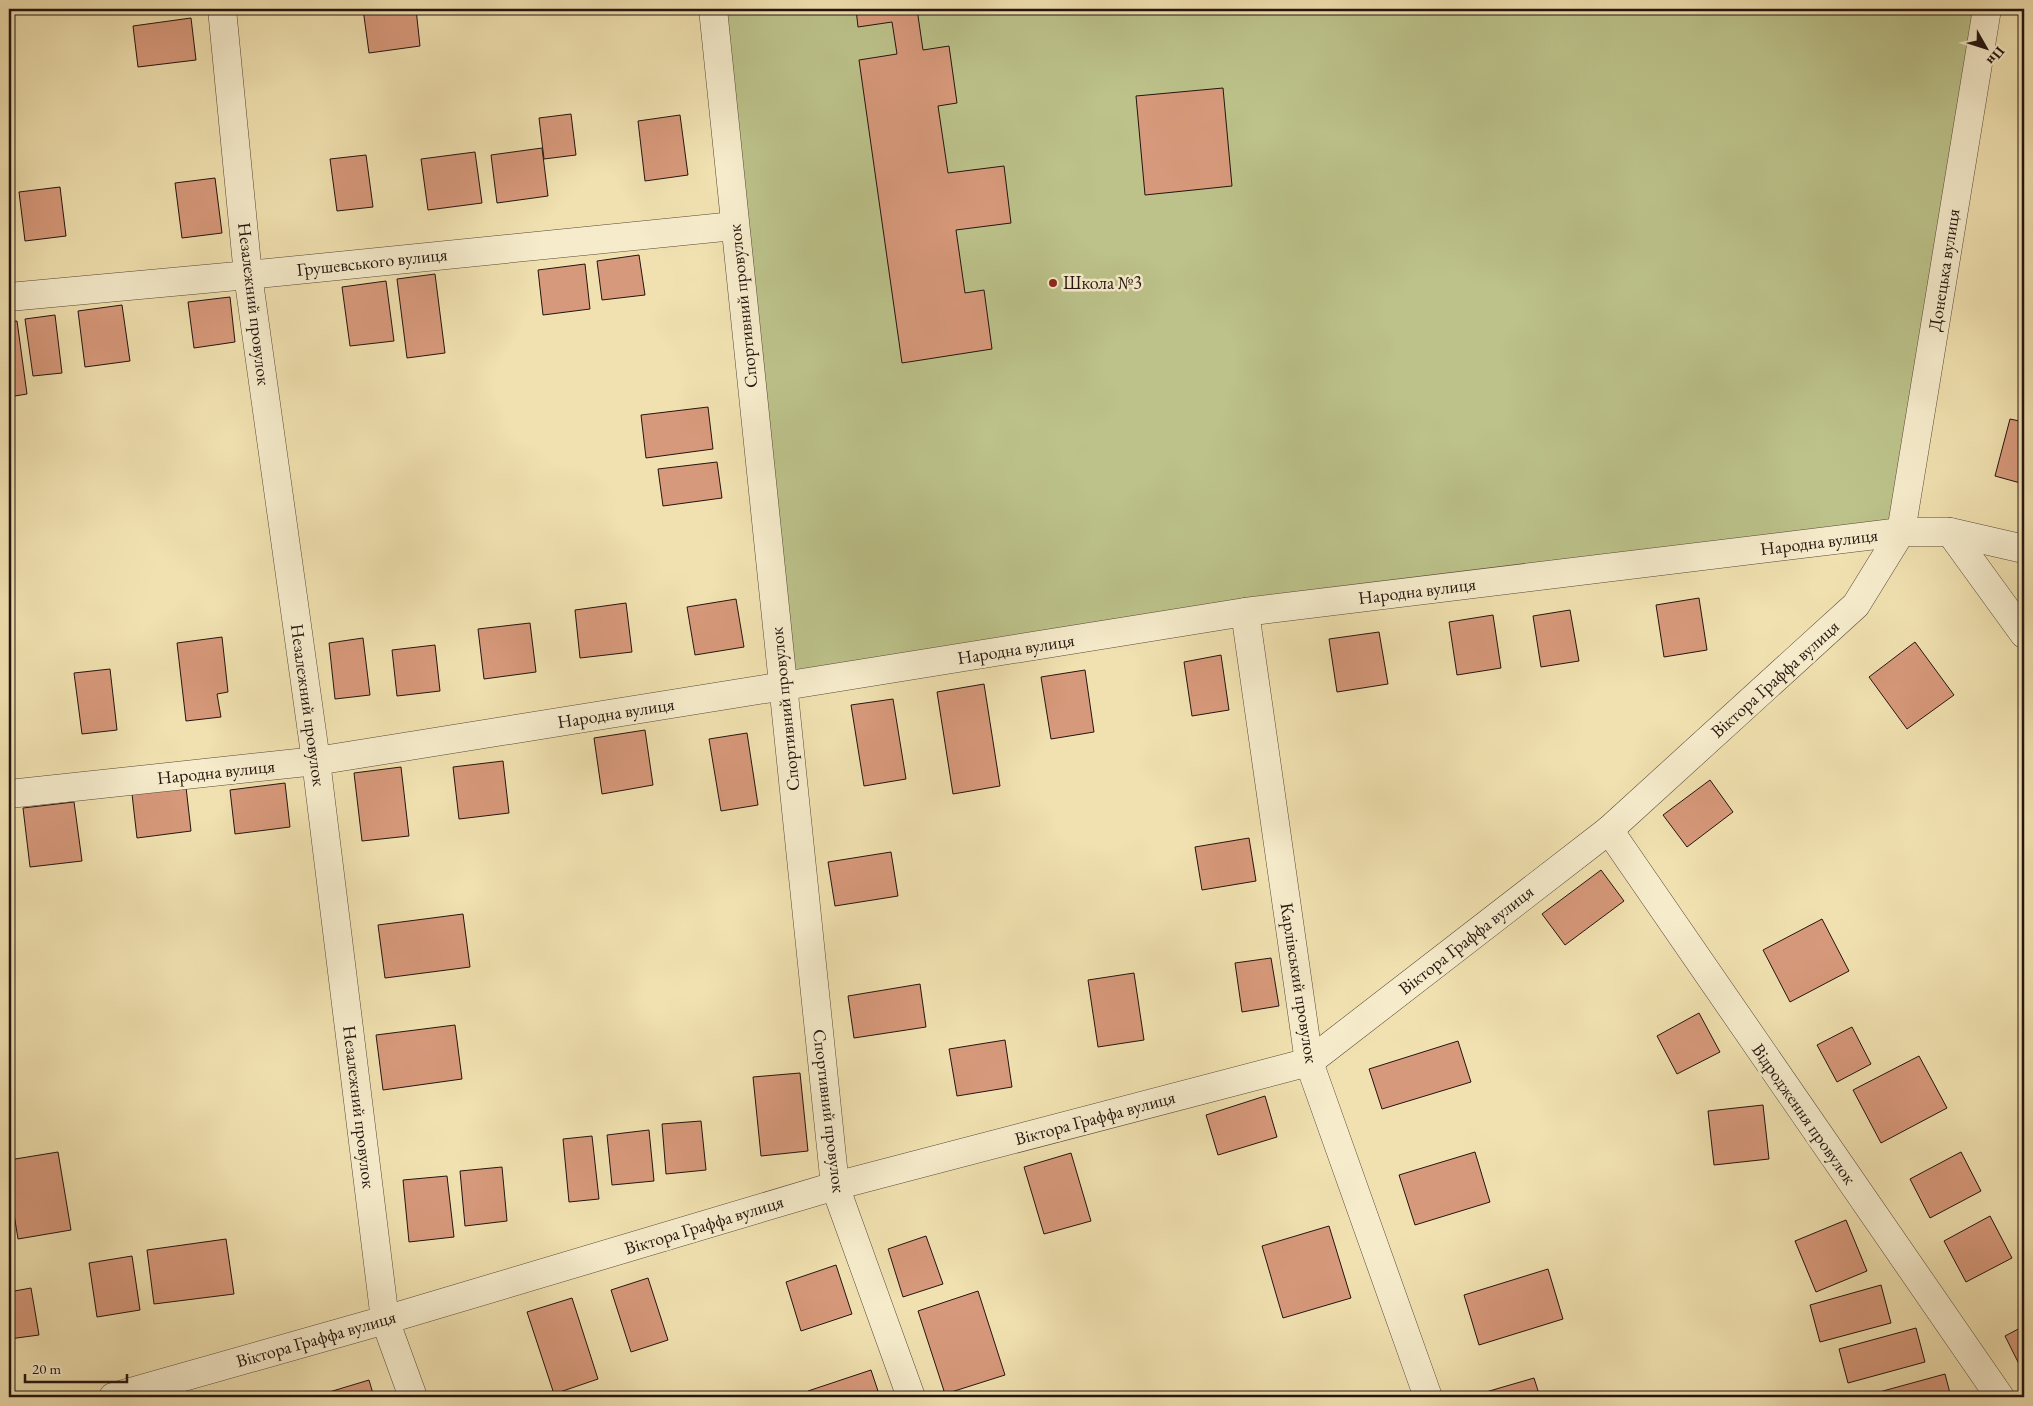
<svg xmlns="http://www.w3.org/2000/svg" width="2033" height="1406" font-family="'EB Garamond',serif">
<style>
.green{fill:#bcc28a;stroke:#706b4c}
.building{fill:#d7997b;stroke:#24140f}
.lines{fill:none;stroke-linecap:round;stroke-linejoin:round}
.street-casing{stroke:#574737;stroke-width:29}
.street{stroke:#f6eccc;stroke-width:28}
.poi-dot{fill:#8f2418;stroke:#f6eccc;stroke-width:2}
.labels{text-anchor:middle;stroke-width:5;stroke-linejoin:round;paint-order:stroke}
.street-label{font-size:18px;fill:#24140f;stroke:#f6eccc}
.poi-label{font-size:18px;fill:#24140f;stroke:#f6eccc;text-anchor:start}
</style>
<rect width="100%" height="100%" fill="#f1e1b0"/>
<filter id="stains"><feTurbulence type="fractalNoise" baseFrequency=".004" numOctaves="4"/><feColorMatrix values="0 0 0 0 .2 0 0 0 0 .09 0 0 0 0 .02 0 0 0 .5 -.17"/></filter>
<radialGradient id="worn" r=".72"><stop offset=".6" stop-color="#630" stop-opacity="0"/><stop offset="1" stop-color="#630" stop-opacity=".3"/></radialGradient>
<path class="green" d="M713 9H1987L1901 532 782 687Z"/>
<g class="building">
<path d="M363 9H416L420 46 369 53Z"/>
<path d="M856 9H917L923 50 949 46 957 103 938 106 948 173 1004 166 1011 223 956 230 965 293 984 290 992 349 902 363 859 60 897 54 892 22 858 27Z"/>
<path d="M191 18 196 60 138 67 133 26Z"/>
<path d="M1223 88 1232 186 1145 195 1136 96Z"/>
<path d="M571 114 576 155 544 159 539 118Z"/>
<path d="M680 115 688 175 645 181 638 121Z"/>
<path d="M542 148 548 196 497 203 491 155Z"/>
<path d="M475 152 482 203 428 210 421 159Z"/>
<path d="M366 155 373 207 337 211 330 159Z"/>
<path d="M215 178 222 233 182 238 175 183Z"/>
<path d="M60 187 66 236 25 241 19 192Z"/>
<path d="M639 255 645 295 602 300 597 261Z"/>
<path d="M585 264 590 309 543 315 538 270Z"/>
<path d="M435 274 445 353 407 358 397 279Z"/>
<path d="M386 281 394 341 350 346 342 287Z"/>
<path d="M230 297 235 342 194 348 188 302Z"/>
<path d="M122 305 130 361 85 367 78 311Z"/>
<path d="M55 315 62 373 33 376 25 319Z"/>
<path d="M17 321 27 394 9 397V322Z"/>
<path d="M708 407 713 449 646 458 641 415Z"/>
<path d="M2010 419 2024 422V484L1995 476Z"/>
<path d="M717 462 722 498 663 506 658 469Z"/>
<path d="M1699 598 1707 650 1664 657 1656 605Z"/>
<path d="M736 599 744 647 695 655 687 607Z"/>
<path d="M626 603 632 652 580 658 575 610Z"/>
<path d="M1570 610 1579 661 1541 667 1533 616Z"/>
<path d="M1493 615 1501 668 1457 675 1449 622Z"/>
<path d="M530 623 536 672 484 679 478 629Z"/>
<path d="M1379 632 1388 684 1337 692 1329 639Z"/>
<path d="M222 637 228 692 217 694 221 717 186 721 177 643Z"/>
<path d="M363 638 370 695 335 699 329 643Z"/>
<path d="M1915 642 1954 695 1907 729 1869 677Z"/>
<path d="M435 645 440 691 397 696 392 650Z"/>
<path d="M1221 655 1229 710 1192 716 1184 662Z"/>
<path d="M110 669 117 730 82 734 74 673Z"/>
<path d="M1085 670 1094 732 1051 739 1041 677Z"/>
<path d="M984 684 1000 786 953 794 937 692Z"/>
<path d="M893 699 906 779 864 786 851 705Z"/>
<path d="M645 730 653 785 602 794 594 738Z"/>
<path d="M747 733 758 805 721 811 709 739Z"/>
<path d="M503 761 509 813 459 819 453 767Z"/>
<path d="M401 767 409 836 362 841 354 773Z"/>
<path d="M1710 780 1733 812 1687 847 1663 815Z"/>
<path d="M285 783 290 827 235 834 230 790Z"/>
<path d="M186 787 191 831 137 838 132 794Z"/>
<path d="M74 802 82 861 30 867 23 808Z"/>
<path d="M1249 838 1256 881 1202 890 1195 847Z"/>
<path d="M891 852 898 896 835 906 828 862Z"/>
<path d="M1601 870 1624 901 1565 945 1542 914Z"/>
<path d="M463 914 470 967 385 978 378 925Z"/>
<path d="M1822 919 1849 971 1790 1002 1763 950Z"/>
<path d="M1271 958 1279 1006 1242 1012 1235 963Z"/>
<path d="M1134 973 1144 1040 1098 1047 1088 980Z"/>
<path d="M920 984 926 1027 854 1038 848 996Z"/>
<path d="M1699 1013 1720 1052 1677 1074 1657 1036Z"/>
<path d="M455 1025 462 1079 383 1090 376 1035Z"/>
<path d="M1852 1027 1871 1064 1837 1082 1817 1045Z"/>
<path d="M1005 1040 1012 1087 957 1096 949 1049Z"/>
<path d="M1458 1041 1471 1082 1382 1109 1369 1069Z"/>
<path d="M1919 1056 1947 1108 1881 1143 1853 1090Z"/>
<path d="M800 1073 808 1151 761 1156 753 1077Z"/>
<path d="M1265 1096 1277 1137 1218 1155 1206 1115Z"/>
<path d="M1763 1105 1769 1159 1714 1165 1708 1111Z"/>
<path d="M701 1121 706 1170 666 1174 662 1124Z"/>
<path d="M649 1130 654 1181 612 1185 607 1135Z"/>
<path d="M592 1136 599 1199 569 1202 563 1139Z"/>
<path d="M58 1152 71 1230 18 1239 9 1183V1160Z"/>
<path d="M1475 1152 1490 1202 1415 1225 1399 1175Z"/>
<path d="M1961 1152 1981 1191 1930 1218 1910 1179Z"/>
<path d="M1071 1153 1091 1221 1044 1234 1024 1167Z"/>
<path d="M502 1167 507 1221 465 1226 460 1171Z"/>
<path d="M447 1176 454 1237 409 1242 403 1180Z"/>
<path d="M1990 1216 2012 1258 1966 1282 1944 1241Z"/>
<path d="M1846 1220 1867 1271 1816 1292 1795 1241Z"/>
<path d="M1329 1226 1351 1298 1283 1318 1262 1246Z"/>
<path d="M926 1236 943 1284 903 1297 888 1249Z"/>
<path d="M226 1239 234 1294 154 1304 147 1250Z"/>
<path d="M132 1256 140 1310 97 1317 89 1263Z"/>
<path d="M836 1265 852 1314 801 1331 786 1282Z"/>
<path d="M1548 1269 1563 1319 1479 1345 1464 1295Z"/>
<path d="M648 1278 668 1340 631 1352 611 1290Z"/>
<path d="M1881 1285 1891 1323 1820 1342 1810 1305Z"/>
<path d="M31 1288 39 1335 9 1339V1292Z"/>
<path d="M978 1291 1005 1375 945 1394 918 1311Z"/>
<path d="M572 1298 598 1379 554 1394 527 1312Z"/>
<path d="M2024 1326V1374L2005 1336Z"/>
<path d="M1916 1328 1925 1362 1848 1383 1839 1349Z"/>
<path d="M871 1370 880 1397H811L808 1391Z"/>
<path d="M1945 1374 1951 1397H1861Z"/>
<path d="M1534 1378 1540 1397H1480L1479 1394Z"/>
<path d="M369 1380 374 1397H317L316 1396Z"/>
</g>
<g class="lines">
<defs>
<g id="street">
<path d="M222 9 248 275 316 761 385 1320 413 1397"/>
<path d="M713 9 835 1186 911 1397"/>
<path d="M9 297 248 275 734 226"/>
<path d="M1950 532 2024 634"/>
<path d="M1245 612 1309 1062 1428 1397"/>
<path d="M9 794 316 761 1245 612 1901 532H1950L2024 549"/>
<path d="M1609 830 2000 1397"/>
<path d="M113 1397 385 1320 835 1186 1309 1062 1609 830 1856 605 1901 532 1987 9"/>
</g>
</defs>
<use href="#street" class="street-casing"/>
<use href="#street" class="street"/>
</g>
<circle class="poi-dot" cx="1053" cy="283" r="5"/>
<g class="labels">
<g class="street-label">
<text transform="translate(372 262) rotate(-6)" y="6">Грушевського вулиця</text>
<text transform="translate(1944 270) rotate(-81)" y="6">Донецька вулиця</text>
<text transform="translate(254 304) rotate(83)" y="6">Незалежний провулок</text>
<text transform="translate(743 306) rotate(-96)" y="6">Спортивний провулок</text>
<text transform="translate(1819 542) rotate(-7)" y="6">Народна вулиця</text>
<text transform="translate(1417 591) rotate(-7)" y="6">Народна вулиця</text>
<text transform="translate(1016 649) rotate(-9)" y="6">Народна вулиця</text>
<text transform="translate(1775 679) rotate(-42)" y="6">Віктора Граффа вулиця</text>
<text transform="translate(308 705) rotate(82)" y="6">Незалежний провулок</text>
<text transform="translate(785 709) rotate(-96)" y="6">Спортивний провулок</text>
<text transform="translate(616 713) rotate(-9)" y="6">Народна вулиця</text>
<text transform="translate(216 772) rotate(-6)" y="6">Народна вулиця</text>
<text transform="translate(1466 940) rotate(-38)" y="6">Віктора Граффа вулиця</text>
<text transform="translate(1299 983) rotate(81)" y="6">Карлівський провулок</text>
<text transform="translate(359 1107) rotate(83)" y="6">Незалежний провулок</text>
<text transform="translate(829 1111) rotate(83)" y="6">Спортивний провулок</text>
<text transform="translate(1804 1114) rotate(55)" y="6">Відродження провулок</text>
<text transform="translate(1095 1118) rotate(-15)" y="6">Віктора Граффа вулиця</text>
<text transform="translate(704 1225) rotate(-17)" y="6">Віктора Граффа вулиця</text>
<text transform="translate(316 1339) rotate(-16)" y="6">Віктора Граффа вулиця</text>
</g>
<g class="poi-label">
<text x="1063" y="289">Школа №3</text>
</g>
</g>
<rect width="2033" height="1406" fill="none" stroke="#f1e1b0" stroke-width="30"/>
<rect x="10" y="10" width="2013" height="1386" fill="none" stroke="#24140f" stroke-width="2.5"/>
<rect x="15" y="15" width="2003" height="1376" fill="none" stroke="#24140f"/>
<g transform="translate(1986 48) rotate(129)" stroke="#f6eccc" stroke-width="4" paint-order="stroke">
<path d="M0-4L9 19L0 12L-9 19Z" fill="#24140f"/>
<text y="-8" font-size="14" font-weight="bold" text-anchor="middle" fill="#24140f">Пн</text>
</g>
<path d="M25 1374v8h102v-8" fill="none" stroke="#24140f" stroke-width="2.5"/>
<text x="32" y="1374" font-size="15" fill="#24140f" stroke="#f6eccc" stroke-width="4" paint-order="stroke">20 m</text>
<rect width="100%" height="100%" filter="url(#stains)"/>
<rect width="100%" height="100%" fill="url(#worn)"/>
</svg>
